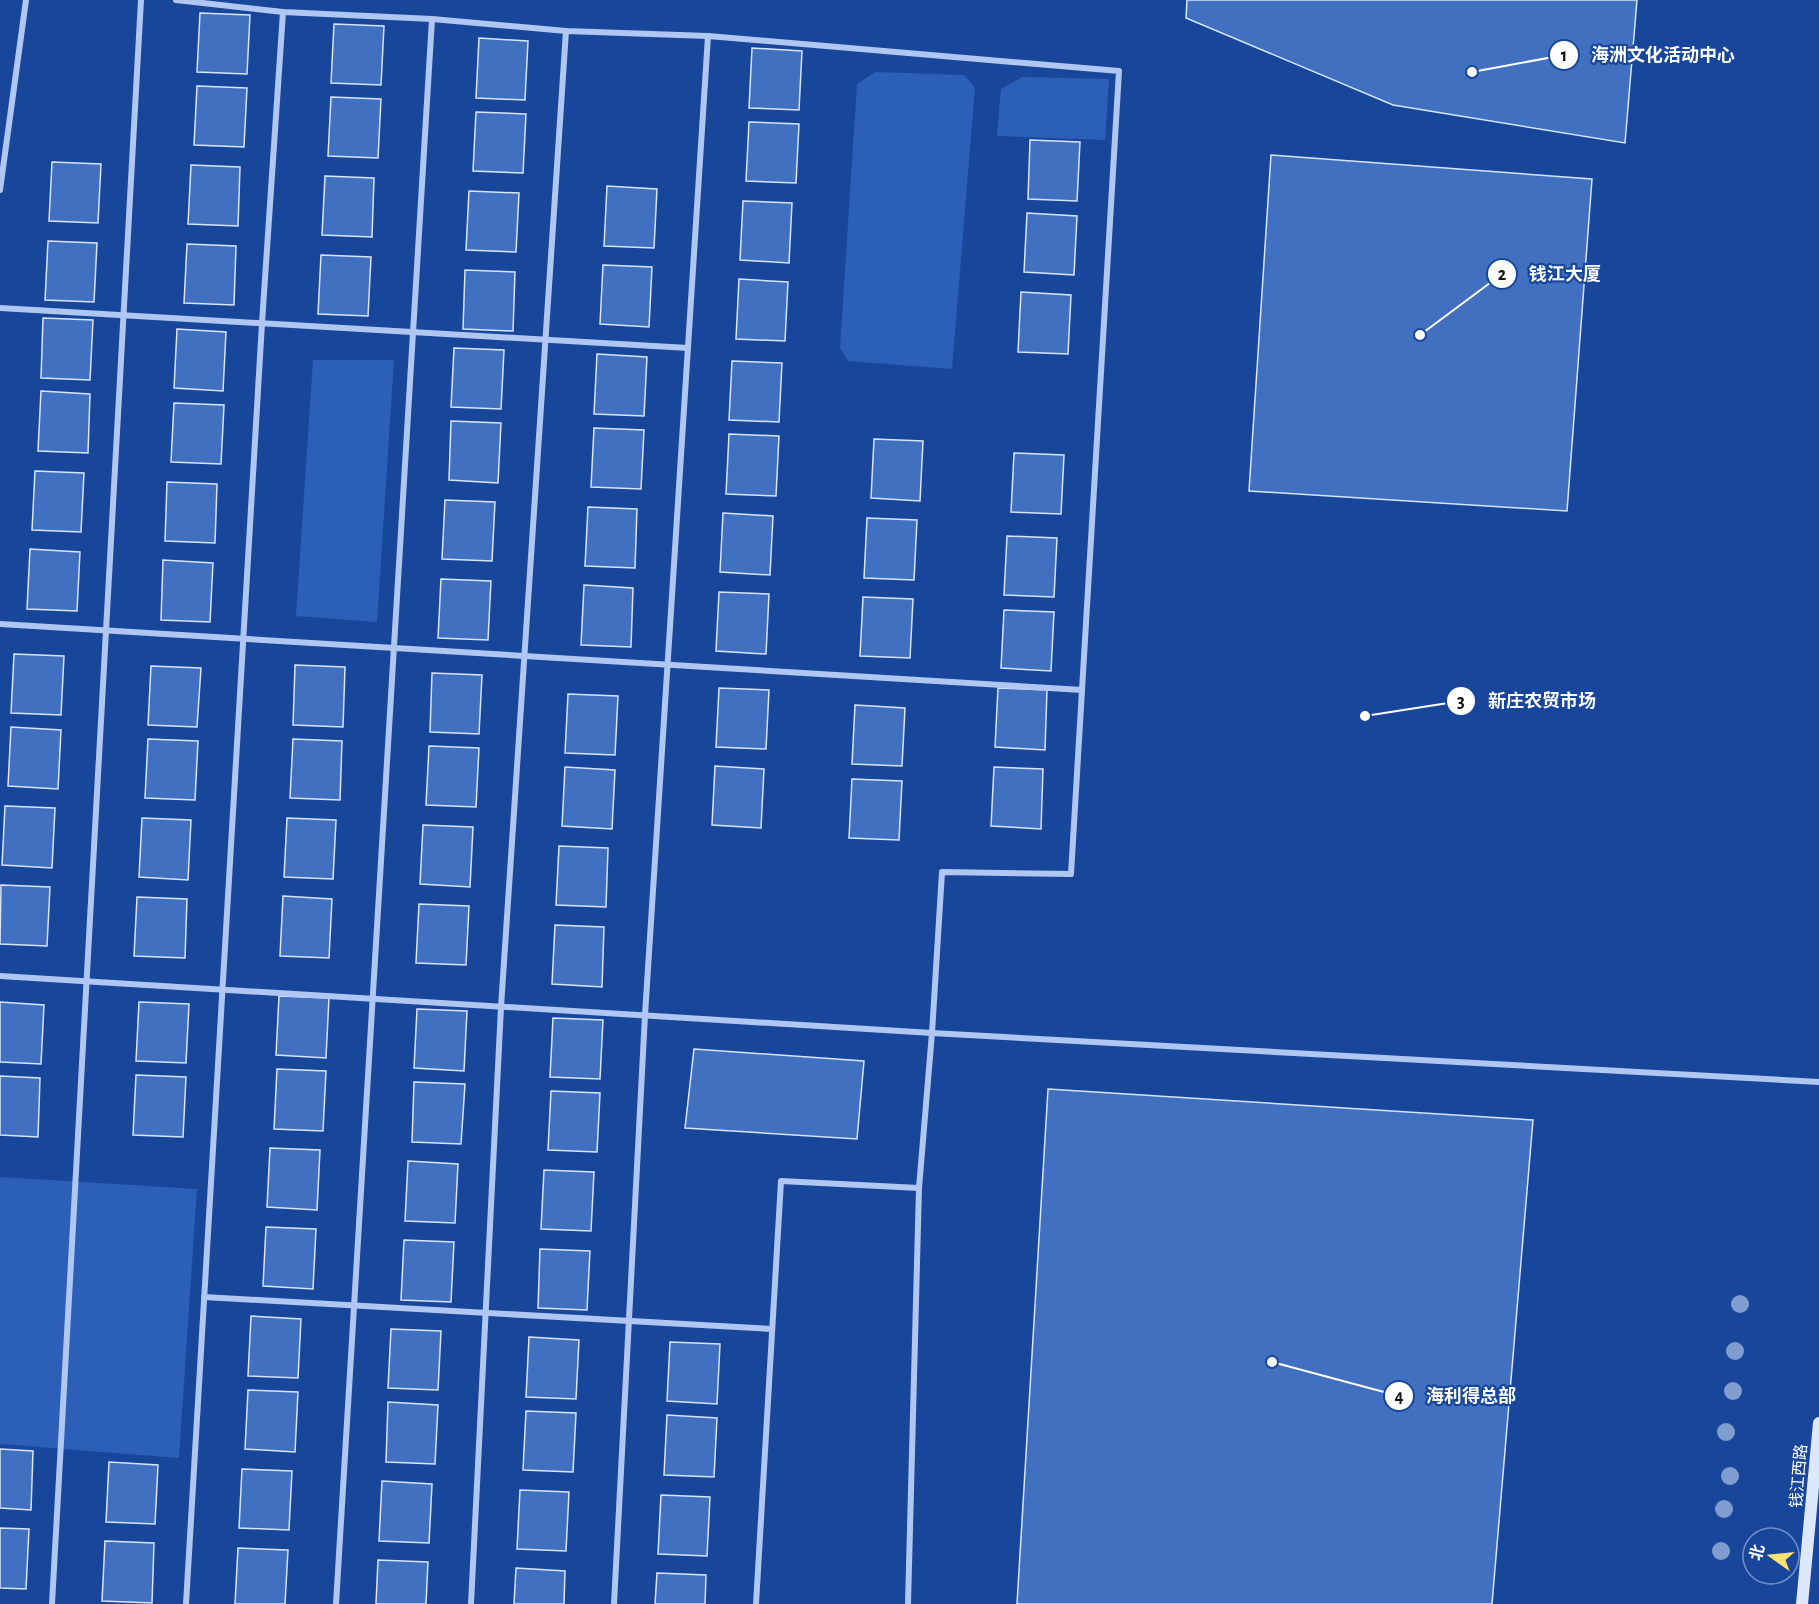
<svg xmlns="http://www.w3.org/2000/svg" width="1819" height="1604" font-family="'Alegreya Sans','Noto Sans SC',sans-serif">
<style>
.green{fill:#2c5fb8}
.building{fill:#4170c1;stroke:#d6e4fc;stroke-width:1.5}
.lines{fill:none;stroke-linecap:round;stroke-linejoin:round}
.street{stroke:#afc7f2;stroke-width:6}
.secondary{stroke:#dde8fc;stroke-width:12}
.tree{fill:#809dd0}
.labels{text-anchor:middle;stroke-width:4.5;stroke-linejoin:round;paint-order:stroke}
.street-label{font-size:16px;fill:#fff;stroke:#18469b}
.leader{fill:none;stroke:#fff;stroke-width:2}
.callout-dot{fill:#fff;stroke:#18469b;stroke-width:2}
.mark-label{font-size:18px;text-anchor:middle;font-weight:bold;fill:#111}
.callout-label{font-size:18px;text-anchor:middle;font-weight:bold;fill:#fff;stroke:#18469b;stroke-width:4.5;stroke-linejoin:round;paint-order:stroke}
</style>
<rect width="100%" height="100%" fill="#18469b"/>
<g class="green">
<path d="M875 72 964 75 975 88 952 369 848 361 840 348 857 84Z"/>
<path d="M1022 77 1109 79 1105 140 997 136 1001 89Z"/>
<path d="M313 360H394L377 622 296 616Z"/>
<path d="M0 1177 197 1189 179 1458 0 1444Z"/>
</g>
<g class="building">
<path d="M1187 0H1637L1625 143 1393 105 1186 18Z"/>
<path d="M200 13 250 15 247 74 197 72Z"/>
<path d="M334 24 384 26 381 85 331 83Z"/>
<path d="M479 38 528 41 525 100 476 98Z"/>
<path d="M752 48 802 51 799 110 749 108Z"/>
<path d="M197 86 247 88 244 147 194 145Z"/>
<path d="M331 97 381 99 378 158 328 156Z"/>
<path d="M476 112 526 114 523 173 473 171Z"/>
<path d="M749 122 799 124 796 183 746 181Z"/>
<path d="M1030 140 1080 142 1077 201 1028 199Z"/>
<path d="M1271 155 1592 179 1567 511 1249 491Z"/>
<path d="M52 162 101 164 98 223 49 221Z"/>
<path d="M191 165 240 167 238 226 188 224Z"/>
<path d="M325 176 374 178 372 237 322 235Z"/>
<path d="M607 186 657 189 654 248 604 246Z"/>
<path d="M469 191 519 193 516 252 466 250Z"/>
<path d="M743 201 792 203 789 263 740 260Z"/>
<path d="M1027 213 1077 216 1074 275 1024 272Z"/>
<path d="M48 241 97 243 94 302 45 300Z"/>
<path d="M187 244 236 246 234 305 184 303Z"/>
<path d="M321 255 371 257 368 316 318 314Z"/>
<path d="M603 265 652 267 649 327 600 324Z"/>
<path d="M465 270 515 272 513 331 463 329Z"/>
<path d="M739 279 788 282 785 341 736 339Z"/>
<path d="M1021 292 1071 295 1068 354 1018 352Z"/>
<path d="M43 318 93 320 90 380 41 378Z"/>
<path d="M177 329 226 332 223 391 174 388Z"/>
<path d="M454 348 504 350 501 409 451 407Z"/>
<path d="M597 354 647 357 644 416 594 414Z"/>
<path d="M732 361 782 363 779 422 729 420Z"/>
<path d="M41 391 90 394 88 453 38 451Z"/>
<path d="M174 403 224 405 221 464 171 462Z"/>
<path d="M451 421 501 423 498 483 449 480Z"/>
<path d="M594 428 644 430 641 489 591 487Z"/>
<path d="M729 434 779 436 776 496 726 494Z"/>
<path d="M874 439 923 441 920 501 871 498Z"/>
<path d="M1014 453 1064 455 1061 514 1011 512Z"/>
<path d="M35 471 84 473 81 532 32 530Z"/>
<path d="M167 482 217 484 215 543 165 541Z"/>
<path d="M445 500 495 502 492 561 442 559Z"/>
<path d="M588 507 637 509 635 568 585 566Z"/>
<path d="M723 513 773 516 770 575 720 572Z"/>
<path d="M867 518 917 520 914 580 864 578Z"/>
<path d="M1007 536 1057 538 1054 597 1004 595Z"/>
<path d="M30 549 80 552 77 611 27 609Z"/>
<path d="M163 560 213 563 210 622 161 620Z"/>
<path d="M441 579 491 581 488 640 438 638Z"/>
<path d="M584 585 633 588 631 647 581 645Z"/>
<path d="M719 592 769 594 766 654 716 651Z"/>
<path d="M863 597 913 599 910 658 860 656Z"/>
<path d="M1004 610 1054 612 1051 671 1001 668Z"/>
<path d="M14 654 64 656 61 715 11 713Z"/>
<path d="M295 665 345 667 343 727 293 725Z"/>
<path d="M151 666 201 668 197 727 148 725Z"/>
<path d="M432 673 482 675 479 734 430 732Z"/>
<path d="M719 688 769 690 766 749 716 747Z"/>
<path d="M998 688 1047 690 1045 750 995 747Z"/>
<path d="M568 694 618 696 615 755 565 753Z"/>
<path d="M855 705 905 708 902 766 852 764Z"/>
<path d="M11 727 61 730 58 789 8 786Z"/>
<path d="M148 739 198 741 195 800 145 798Z"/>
<path d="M293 739 342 741 340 800 290 798Z"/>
<path d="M429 746 479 748 476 807 426 805Z"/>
<path d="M715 766 764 769 761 828 712 825Z"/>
<path d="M565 767 615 770 612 829 562 826Z"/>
<path d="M994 767 1043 769 1041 829 991 826Z"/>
<path d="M852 779 902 781 899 840 849 838Z"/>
<path d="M5 806 55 808 52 868 2 865Z"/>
<path d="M142 818 191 820 188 880 139 877Z"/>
<path d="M287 818 336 820 333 879 284 877Z"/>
<path d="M423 825 473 827 470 887 420 884Z"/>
<path d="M559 846 608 848 606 907 556 905Z"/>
<path d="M1 885 50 887 47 946 0 944Z"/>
<path d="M283 896 332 899 329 958 280 956Z"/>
<path d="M137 897 187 899 185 958 134 956Z"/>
<path d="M419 904 469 906 466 965 416 963Z"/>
<path d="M555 925 604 927 602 987 552 984Z"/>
<path d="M279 996 329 998 326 1058 276 1055Z"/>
<path d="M0 1002 44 1005 41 1064 0 1062Z"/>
<path d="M139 1002 189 1004 186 1063 136 1061Z"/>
<path d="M417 1009 467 1011 464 1071 414 1068Z"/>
<path d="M553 1018 603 1020 600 1079 550 1077Z"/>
<path d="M694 1049 864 1061 857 1139 685 1128Z"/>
<path d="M277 1069 326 1071 323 1131 274 1129Z"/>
<path d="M136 1075 186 1077 183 1137 133 1135Z"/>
<path d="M0 1076 40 1078 38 1137 0 1135Z"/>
<path d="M414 1082 465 1084 461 1144 412 1142Z"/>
<path d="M1048 1089 1533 1120 1492 1604H1017Z"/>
<path d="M551 1091 600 1093 597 1152 548 1150Z"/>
<path d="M270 1148 320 1150 317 1210 267 1207Z"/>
<path d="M408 1161 458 1164 455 1223 405 1221Z"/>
<path d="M544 1170 594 1172 591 1231 541 1229Z"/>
<path d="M266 1227 316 1229 313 1289 263 1286Z"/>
<path d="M404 1240 454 1242 451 1302 401 1300Z"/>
<path d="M540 1249 590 1251 587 1310 538 1308Z"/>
<path d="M251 1316 301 1319 298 1378 248 1376Z"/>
<path d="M391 1329 441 1331 438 1390 388 1388Z"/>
<path d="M529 1337 579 1340 576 1399 526 1397Z"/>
<path d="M670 1342 720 1344 717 1404 667 1401Z"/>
<path d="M248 1390 298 1392 295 1452 245 1449Z"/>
<path d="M388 1402 438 1405 435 1464 386 1462Z"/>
<path d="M526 1411 576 1413 573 1472 523 1470Z"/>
<path d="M667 1415 717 1418 714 1477 664 1475Z"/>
<path d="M0 1449 33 1451 31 1510 0 1508Z"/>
<path d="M109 1462 158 1465 155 1524 106 1522Z"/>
<path d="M242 1469 292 1471 289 1530 239 1528Z"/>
<path d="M382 1481 432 1484 429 1543 379 1541Z"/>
<path d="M520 1490 569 1492 566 1551 517 1549Z"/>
<path d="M661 1495 710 1497 707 1556 658 1554Z"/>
<path d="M0 1528 29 1529 26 1589 0 1588Z"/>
<path d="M105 1541 154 1543 152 1603 102 1601Z"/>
<path d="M238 1548 288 1550 285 1604H235Z"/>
<path d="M378 1560 428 1562 426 1604H376Z"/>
<path d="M516 1568 565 1571 564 1604H514Z"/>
<path d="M657 1573 706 1575 705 1604H655Z"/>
</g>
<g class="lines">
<g class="street">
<path d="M176 0 283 12 432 19 566 31 708 36 1119 71 1071 874 942 872 932 1033 919 1188 908 1604"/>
<path d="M0 190 26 0"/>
<path d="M0 308 688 348"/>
<path d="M0 624 1082 690"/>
<path d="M0 976 932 1033 1819 1082"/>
<path d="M204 1297 772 1329"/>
<path d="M52 1604 141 0"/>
<path d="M186 1604 262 323 283 12"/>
<path d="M336 1604 432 19"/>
<path d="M471 1604 501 1007 566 31"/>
<path d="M614 1604 645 1015 708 36"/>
<path d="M756 1604 781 1181 919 1188"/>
</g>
<path class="secondary" d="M1802 1604 1819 1423"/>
</g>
<g class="tree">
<circle cx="1740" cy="1304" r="9"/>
<circle cx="1735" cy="1351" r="9"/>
<circle cx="1733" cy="1391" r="9"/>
<circle cx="1726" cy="1432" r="9"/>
<circle cx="1730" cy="1476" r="9"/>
<circle cx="1724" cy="1509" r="9"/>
<circle cx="1721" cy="1551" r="9"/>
</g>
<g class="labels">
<g class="street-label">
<text transform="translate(1798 1476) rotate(-85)" y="6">钱江西路</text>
</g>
</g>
<path class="leader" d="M1472 72L1564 55M1420 335L1502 274M1365 716L1461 701M1272 1362L1399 1396"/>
<g class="callout-dot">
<circle cx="1472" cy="72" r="6"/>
<circle cx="1420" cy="335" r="6"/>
<circle cx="1365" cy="716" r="6"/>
<circle cx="1272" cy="1362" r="6"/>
<circle cx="1564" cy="55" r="15"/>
<circle cx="1502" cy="274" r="15"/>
<circle cx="1461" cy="701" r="15"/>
<circle cx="1399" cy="1396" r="15"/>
</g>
<g class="mark-label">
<text x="1564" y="61">1</text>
<text x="1502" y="280">2</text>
<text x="1461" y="707">3</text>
<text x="1399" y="1402">4</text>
</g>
<g class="callout-label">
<text x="1663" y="61">海洲文化活动中心</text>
<text x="1565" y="280">钱江大厦</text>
<text x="1542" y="707">新庄农贸市场</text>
<text x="1471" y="1402">海利得总部</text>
</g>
<g transform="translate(1771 1556) rotate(285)"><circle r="28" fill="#18469b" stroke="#7490c3" stroke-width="1.5"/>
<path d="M0-4.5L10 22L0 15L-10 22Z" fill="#ffe26f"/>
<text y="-9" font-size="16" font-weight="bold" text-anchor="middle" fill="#ffffff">北</text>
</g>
</svg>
